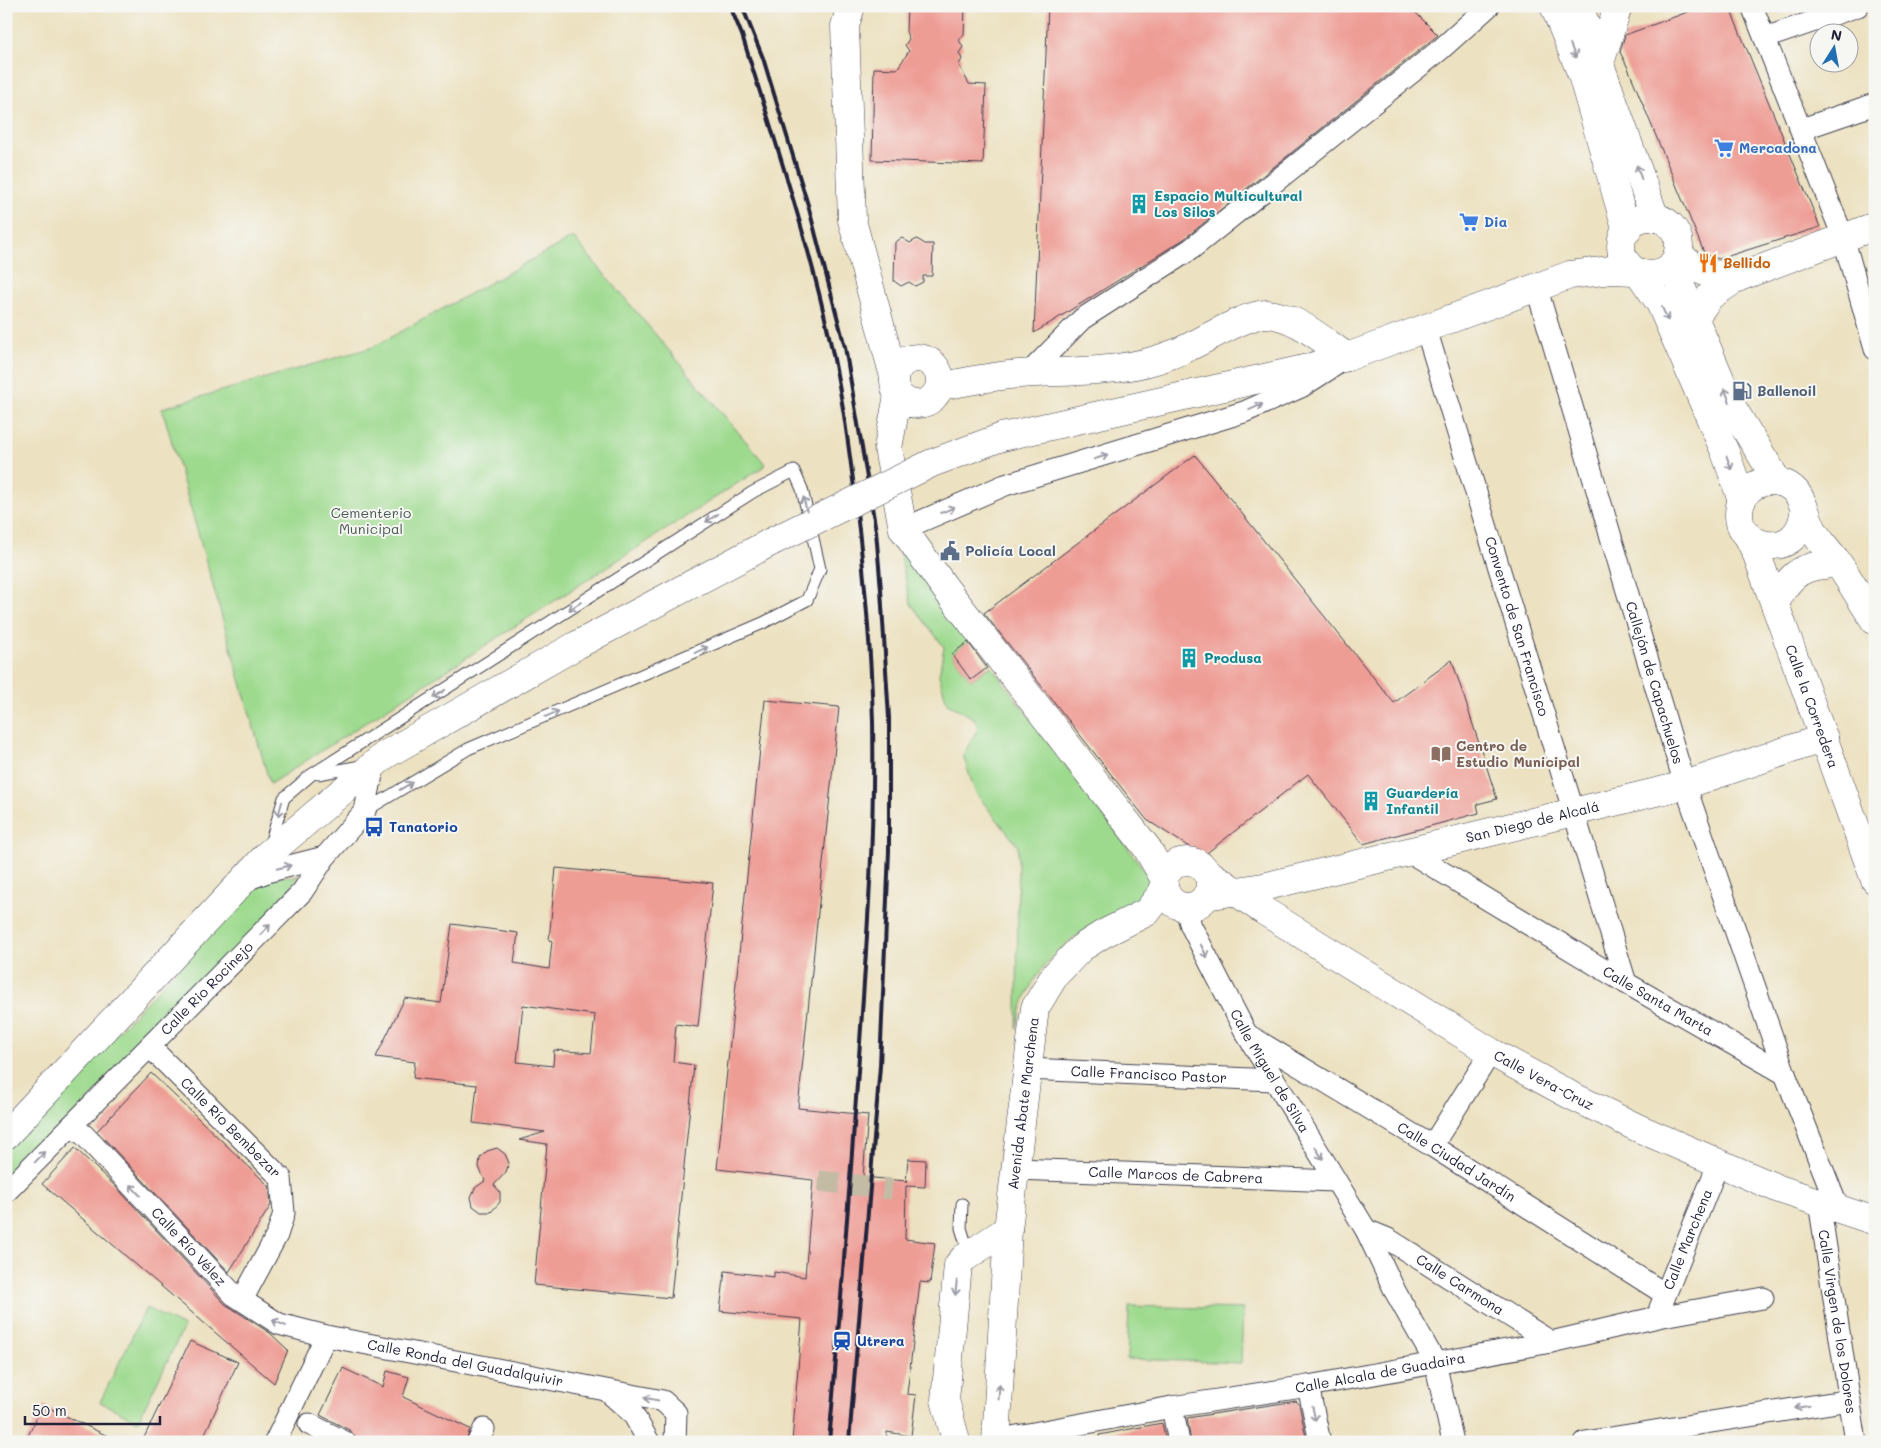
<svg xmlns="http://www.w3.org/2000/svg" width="1881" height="1448" font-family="Mali,sans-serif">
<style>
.green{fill:#9dda8e;stroke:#607e64}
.building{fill:#ee9d95;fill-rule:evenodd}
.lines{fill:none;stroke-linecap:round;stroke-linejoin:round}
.street-tunnel{stroke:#c4bba5;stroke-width:21;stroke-dasharray:21 11;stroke-linecap:butt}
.lane-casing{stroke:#403f4f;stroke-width:13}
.street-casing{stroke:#403f4f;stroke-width:23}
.secondary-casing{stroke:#403f4f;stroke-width:29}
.lane{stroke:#fff;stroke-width:11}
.street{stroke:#fff;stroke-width:21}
.secondary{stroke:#fff;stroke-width:28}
.rail{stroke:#22223b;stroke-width:4}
.secondary-bridge-casing{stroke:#403f4f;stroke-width:29;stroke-linecap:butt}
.secondary-bridge{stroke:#fff;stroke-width:28}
.oneway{stroke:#9c9ca7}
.labels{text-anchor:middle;stroke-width:4;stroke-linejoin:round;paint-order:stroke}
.shop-label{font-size:14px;font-weight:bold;fill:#366cbe;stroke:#f6f6f2;text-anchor:start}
.culture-label{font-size:14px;font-weight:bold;fill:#0d838f;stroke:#f6f6f2;text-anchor:start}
.food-label{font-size:14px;font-weight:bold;fill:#c56008;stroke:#f6f6f2;text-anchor:start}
.service-label{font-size:14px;font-weight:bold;fill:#4e5e75;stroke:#f6f6f2;text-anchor:start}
.park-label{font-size:14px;fill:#475954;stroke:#f6f6f2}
.street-label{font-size:14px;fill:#22223b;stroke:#f6f6f2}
.education-label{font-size:14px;font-weight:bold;fill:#785e54;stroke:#f6f6f2;text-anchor:start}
.transit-label{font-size:14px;font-weight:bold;fill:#164399;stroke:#f6f6f2;text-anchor:start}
</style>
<rect width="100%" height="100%" fill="#f6f6f2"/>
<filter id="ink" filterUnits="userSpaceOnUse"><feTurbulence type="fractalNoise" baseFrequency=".02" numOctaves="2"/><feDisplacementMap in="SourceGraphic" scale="10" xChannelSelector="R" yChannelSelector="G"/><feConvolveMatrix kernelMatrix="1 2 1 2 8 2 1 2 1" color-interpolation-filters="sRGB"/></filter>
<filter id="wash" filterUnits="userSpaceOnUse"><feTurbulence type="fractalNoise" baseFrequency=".0096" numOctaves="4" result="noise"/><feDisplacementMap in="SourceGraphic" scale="20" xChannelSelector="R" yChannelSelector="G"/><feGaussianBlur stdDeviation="1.12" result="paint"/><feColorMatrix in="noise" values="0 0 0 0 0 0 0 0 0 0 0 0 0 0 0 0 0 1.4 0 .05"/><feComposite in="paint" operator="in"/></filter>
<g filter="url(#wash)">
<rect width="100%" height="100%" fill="#ece1c0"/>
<g class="green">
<path d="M573 237 766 465 270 784 162 408 373 347Z"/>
<path d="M896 537 971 640 952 654 971 680 991 666 1157 887C1151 892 1146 898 1139 902 1129 907 1117 910 1107 916 1061 943 1025 974 1017 1029L1018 846 975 792 963 755 978 729 975 719 947 703 939 675 944 647 911 604Z"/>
<path d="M299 876 273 911 6 1184V1149L251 892 276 877Z"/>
<path d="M1129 1306 1243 1309 1241 1363 1127 1359Z"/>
<path d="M146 1308 184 1327 138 1421 100 1402Z"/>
</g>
<g id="blocks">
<g class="building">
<path d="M907 6H965L964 34 959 40 963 47 959 53 962 59 959 65 969 84 986 85 983 164 872 160 874 68 897 69 909 51 905 45 909 39 906 32Z"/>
<path d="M1048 6H1409L1438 35 1184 239 1034 333Z"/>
<path d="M1704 6H1729L1820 227 1719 259 1705 255 1628 68 1620 52 1625 35Z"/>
<path d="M902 238 910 243 917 239 925 244H933L932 276H923V282L915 286 909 282 901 286 894 281 895 242Z"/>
<path d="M1195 455 1394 703 1452 660 1497 799 1477 804 1479 813 1363 844 1308 774 1203 856 1147 820 984 613Z"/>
<path d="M968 642 987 668 971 680 952 654Z"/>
<path d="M765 700 839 707 798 1108 868 1115 863 1177 906 1181V1183L908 1159 926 1160 925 1187 906 1186 905 1239 935 1243 930 1283 920 1282 907 1394 916 1395 911 1436 887 1432 886 1442H792L802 1319 720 1311 725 1271 774 1277V1272L805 1277 813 1180 717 1169Z"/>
<path d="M556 868 713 883 698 1027 676 1024 673 1062 694 1065 671 1298 534 1285 547 1144 519 1140 545 1132 473 1123 477 1085 413 1078 415 1062 376 1057 405 998 441 1003 452 924 518 933 514 963 549 969 552 941 549 940ZM523 1005 595 1015 591 1053 554 1050 553 1066 517 1062Z"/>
<path d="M151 1073 269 1186 271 1205 229 1272 97 1131Z"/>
<path d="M75 1148 116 1187 225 1304 270 1333 288 1350 274 1383 42 1184Z"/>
<path d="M497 1148 505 1154 509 1163 506 1172 494 1185 500 1192V1202L491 1212H481L473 1206 471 1197 475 1188 485 1181 479 1167 480 1158 487 1151Z"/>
<path d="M190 1341 238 1362 201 1442H142Z"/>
<path d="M343 1368 383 1387 387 1371 409 1377 403 1397 470 1429 466 1442H357L351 1431 320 1415Z"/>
<path d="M1296 1401 1299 1404 1307 1442H1191L1187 1418Z"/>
<path d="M43 1405 120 1442H25Z"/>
<path d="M1162 1423 1166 1442H1100L1099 1435Z"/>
</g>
</g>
</g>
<g filter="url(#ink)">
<use href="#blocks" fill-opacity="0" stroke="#403f4f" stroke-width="1"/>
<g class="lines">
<path class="street-tunnel" d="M819 1181 892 1189"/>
<defs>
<g id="lane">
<path d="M318 774 361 766"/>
<path d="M270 844 284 798 311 775 753 492 794 471 802 489 820 569 807 600 763 623 468 749 365 811"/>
<path d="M962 1204 961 1228 969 1254"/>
</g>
<g id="street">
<path d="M1752 6 1843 237 1875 349"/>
<path d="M1765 38 1858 6"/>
<path d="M1802 129 1875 104"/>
<path id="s1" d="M1536 286 1685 785 1785 1074"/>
<path id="s2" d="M1426 329 1626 983"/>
<path d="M1029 373 1082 319 1191 249 1441 49 1489 6"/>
<path d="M903 529 1005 485 1244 412 1301 387 1334 366"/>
<path id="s3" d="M1409 852 1626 983 1785 1074 1838 1208"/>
<path d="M246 880 270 871 325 857"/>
<path id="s4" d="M1185 907 1191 926 1246 1033 1366 1230 1396 1293 1435 1362 1453 1442"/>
<path id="s5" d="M1248 1035 1432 1146 1665 1294"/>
<path id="s6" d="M150 1047 281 1178 284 1213 277 1235 242 1300"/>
<path id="s7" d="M1027 1069 1273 1080"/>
<path id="s8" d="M71 1126 84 1135 234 1295 279 1324 326 1336 663 1401 676 1413 675 1442"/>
<path d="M1432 1146 1491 1052"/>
<path id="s9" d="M1016 1169 1335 1181"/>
<path id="s10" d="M6 1192 302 892 325 857 365 811 374 764"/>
<path id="s11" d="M1819 1202 1856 1442"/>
<path id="s12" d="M1366 1230 1388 1239 1551 1342"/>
<path id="s13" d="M1660 1308 1719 1162"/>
<path d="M1308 1386 1320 1442"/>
<path d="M607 1391 633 1414 649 1442"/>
<path d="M1172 1407 1179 1442"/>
<path d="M309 1424 345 1442"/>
<path id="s14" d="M996 1440 1172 1407 1308 1386 1551 1342 1658 1317 1763 1298"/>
<path d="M275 1442 326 1336"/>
<path d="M478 1442 484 1429"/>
<path d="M1585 1442 1850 1400"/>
</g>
<g id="secondary">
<path d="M851 6 845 26 852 220 894 377"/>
<path d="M1554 6 1582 75 1627 231"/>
<path d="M1579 6 1655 218"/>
<path d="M1600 63 1618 6"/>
<circle cx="1650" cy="246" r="29"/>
<path d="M1678 252C1696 274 1710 274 1737 278"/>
<path d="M1674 262 1677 277 1732 407 1778 482"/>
<path d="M1639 273 1660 303 1725 452 1742 500"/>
<path d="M1695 317 1710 296 1737 278 1875 226"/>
<circle cx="917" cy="381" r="23"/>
<path d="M940 386C966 382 992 376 1019 374 1071 370 1124 374 1173 354 1196 346 1246 313 1267 314 1297 316 1323 341 1347 357"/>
<path d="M898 395 888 448 903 529 945 588 1147 848 1164 878"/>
<path d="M1002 437 1300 370 1347 357 1570 275 1611 270 1635 271"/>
<path d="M1804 513C1799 563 1730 550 1740 506 1745 480 1779 473 1796 492 1804 501 1807 519 1813 530 1820 542 1830 552 1838 563 1851 582 1862 602 1875 621"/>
<path id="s15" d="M1748 536 1757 555 1875 880"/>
<path d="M1775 604C1786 581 1798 566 1825 565"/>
<circle cx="1187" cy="884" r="23"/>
<path id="s16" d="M1207 872 1264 911 1491 1052 1572 1096 1638 1128 1779 1189 1875 1221"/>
<path id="s17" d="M1206 896 1263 887 1685 785 1824 738"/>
<path d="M6 1135 267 855 385 755 577 645 771 542"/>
<path d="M955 1437 945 1400 958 1265 964 1258 1008 1229"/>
<path id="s18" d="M996 1442 1008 1229 1035 1008 1055 975 1081 948 1103 934 1147 912 1164 890"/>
</g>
</defs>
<use href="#lane" class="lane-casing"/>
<use href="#street" class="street-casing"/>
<use href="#secondary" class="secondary-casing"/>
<use href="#lane" class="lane"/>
<use href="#street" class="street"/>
<use href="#secondary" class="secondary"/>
<g class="rail">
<path d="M730 6 742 35C781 160 824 285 844 415 859 516 870 619 873 721 875 838 866 954 858 1071 849 1195 840 1318 829 1442"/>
<path d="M742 6 763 58 808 205 845 347 876 531 881 590 889 718V851L880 1066 849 1442"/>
</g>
<defs>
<path id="secondary-bridge" d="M771 542 932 463 1002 437"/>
</defs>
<use href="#secondary-bridge" class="secondary-bridge-casing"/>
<use href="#secondary-bridge" class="secondary-bridge"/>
</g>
<defs><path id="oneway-shaft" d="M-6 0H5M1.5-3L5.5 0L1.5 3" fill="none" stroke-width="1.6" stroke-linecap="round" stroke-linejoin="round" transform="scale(1.25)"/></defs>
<g class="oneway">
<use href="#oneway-shaft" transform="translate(1573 51) rotate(68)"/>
<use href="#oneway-shaft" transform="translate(1639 172) rotate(-109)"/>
<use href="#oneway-shaft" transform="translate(1665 314) rotate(66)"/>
<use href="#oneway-shaft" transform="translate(1727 395) rotate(-112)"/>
<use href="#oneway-shaft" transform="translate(1256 407) rotate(-24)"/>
<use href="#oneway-shaft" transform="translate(1101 457) rotate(-17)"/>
<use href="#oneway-shaft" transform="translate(1729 463) rotate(71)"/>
<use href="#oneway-shaft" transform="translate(805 504) rotate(-103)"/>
<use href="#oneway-shaft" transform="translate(948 510) rotate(-23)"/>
<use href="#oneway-shaft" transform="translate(712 518) rotate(147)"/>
<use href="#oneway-shaft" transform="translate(575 606) rotate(147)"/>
<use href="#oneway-shaft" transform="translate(701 650) rotate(-24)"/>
<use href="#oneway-shaft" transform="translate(439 694) rotate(147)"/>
<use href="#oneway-shaft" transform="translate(552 714) rotate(-23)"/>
<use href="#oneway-shaft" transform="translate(406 786) rotate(-31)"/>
<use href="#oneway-shaft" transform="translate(280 809) rotate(106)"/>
<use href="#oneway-shaft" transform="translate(284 867) rotate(-14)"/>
<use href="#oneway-shaft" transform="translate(265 930) rotate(-46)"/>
<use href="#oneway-shaft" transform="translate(1204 951) rotate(63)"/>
<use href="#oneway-shaft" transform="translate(1319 1153) rotate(58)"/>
<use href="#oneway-shaft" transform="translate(40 1157) rotate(-46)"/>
<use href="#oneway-shaft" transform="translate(135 1190) rotate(-133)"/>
<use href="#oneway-shaft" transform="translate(956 1288) rotate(96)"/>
<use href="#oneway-shaft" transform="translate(279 1323) rotate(-157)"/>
<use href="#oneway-shaft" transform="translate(999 1392) rotate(-87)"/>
<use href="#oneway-shaft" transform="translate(651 1399) rotate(-169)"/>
<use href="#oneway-shaft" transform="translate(1802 1407) rotate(171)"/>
<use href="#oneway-shaft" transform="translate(1314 1414) rotate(78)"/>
</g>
</g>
<defs>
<symbol id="supermarket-bare" viewBox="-9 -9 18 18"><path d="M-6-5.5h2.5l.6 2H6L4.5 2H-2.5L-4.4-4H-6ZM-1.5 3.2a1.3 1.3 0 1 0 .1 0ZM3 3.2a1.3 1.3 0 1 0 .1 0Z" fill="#3f7fe0" stroke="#f6f6f2" stroke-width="2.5" paint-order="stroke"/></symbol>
<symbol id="building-bare" viewBox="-9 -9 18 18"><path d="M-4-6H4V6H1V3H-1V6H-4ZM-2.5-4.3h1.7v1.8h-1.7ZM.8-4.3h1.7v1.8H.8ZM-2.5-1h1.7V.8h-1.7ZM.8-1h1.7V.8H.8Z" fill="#0f9aa8" stroke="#f6f6f2" stroke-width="2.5" paint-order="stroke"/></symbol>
<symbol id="restaurant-bare" viewBox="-9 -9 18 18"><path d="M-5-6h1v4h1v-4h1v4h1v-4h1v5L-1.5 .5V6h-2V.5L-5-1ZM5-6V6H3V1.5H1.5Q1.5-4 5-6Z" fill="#e8710a" stroke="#f6f6f2" stroke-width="2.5" paint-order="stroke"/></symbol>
<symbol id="fuel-bare" viewBox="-9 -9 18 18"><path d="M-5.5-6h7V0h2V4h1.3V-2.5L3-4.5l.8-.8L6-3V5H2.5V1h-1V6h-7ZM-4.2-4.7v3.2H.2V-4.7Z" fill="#5c6f8a" stroke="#f6f6f2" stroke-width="2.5" paint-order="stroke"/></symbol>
<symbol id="civic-bare" viewBox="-9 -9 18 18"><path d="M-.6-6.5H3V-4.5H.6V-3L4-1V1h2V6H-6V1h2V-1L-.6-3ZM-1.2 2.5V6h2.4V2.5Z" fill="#5c6f8a" stroke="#f6f6f2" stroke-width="2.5" paint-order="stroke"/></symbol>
<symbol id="library-bare" viewBox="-9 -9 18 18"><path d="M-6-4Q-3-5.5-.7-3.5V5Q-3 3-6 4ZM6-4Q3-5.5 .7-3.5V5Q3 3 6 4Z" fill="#8d6e63" stroke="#f6f6f2" stroke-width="2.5" paint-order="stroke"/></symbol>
<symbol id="bus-bare" viewBox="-9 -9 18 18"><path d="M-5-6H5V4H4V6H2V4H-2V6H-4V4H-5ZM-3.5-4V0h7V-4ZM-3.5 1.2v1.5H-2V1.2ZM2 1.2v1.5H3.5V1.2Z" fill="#1a4fb4" stroke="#f6f6f2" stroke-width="2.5" paint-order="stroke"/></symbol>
<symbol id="station-bare" viewBox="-9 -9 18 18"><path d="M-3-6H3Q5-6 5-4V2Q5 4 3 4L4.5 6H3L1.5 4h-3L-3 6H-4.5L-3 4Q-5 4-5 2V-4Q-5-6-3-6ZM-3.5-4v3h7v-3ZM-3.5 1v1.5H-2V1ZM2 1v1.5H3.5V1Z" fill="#1a4fb4" stroke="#f6f6f2" stroke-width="2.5" paint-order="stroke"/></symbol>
</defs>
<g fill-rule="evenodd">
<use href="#supermarket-bare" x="1710" y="134" width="28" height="28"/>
<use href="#building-bare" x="1125" y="190" width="28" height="28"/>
<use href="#supermarket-bare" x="1455" y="208" width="28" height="28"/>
<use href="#restaurant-bare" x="1694" y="249" width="28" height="28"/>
<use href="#fuel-bare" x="1728" y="377" width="28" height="28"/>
<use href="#civic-bare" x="936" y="537" width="28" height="28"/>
<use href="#building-bare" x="1175" y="644" width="28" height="28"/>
<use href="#library-bare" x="1427" y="740" width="28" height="28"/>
<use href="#building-bare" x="1357" y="787" width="28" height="28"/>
<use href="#bus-bare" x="360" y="813" width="28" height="28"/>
<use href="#station-bare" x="828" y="1327" width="28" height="28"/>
</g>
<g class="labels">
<g class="shop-label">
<text x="1739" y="153">Mercadona</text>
<text x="1484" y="227">Dia</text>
</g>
<g class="culture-label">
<text x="1154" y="201">Espacio Multicultural<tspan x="1154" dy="16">Los Silos</tspan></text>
<text x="1204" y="663">Produsa</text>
<text x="1386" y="798">Guardería<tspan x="1386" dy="16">Infantil</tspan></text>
</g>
<g class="food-label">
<text x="1723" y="268">Bellido</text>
</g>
<g class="service-label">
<text x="1757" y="396">Ballenoil</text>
<text x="965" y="556">Policía Local</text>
</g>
<g class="park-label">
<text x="371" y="518">Cementerio<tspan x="371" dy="16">Municipal</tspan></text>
</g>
<g class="street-label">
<text dy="5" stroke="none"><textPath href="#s2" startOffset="311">Convento de San Francisco</textPath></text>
<text dy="5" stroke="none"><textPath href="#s1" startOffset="414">Callejón de Capachuelos</textPath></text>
<text dy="5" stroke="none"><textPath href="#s15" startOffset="182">Calle la Corredera</textPath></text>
<text dy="5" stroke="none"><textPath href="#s17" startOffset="335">San Diego de Alcalá</textPath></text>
<text dy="5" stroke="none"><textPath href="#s10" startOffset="286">Calle Rio Rocinejo</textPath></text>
<text dy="5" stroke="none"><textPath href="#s3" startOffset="290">Calle Santa Marta</textPath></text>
<text dy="5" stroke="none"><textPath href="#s4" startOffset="185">Calle Miguel de Silva</textPath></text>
<text dy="5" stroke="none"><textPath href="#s7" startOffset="122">Calle Francisco Pastor</textPath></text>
<text dy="5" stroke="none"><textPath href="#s16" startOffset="396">Calle Vera-Cruz</textPath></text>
<text dy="5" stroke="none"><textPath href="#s18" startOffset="340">Avenida Abate Marchena</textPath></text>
<text dy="5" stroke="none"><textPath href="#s6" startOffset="114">Calle Río Bembezar</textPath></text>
<text dy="5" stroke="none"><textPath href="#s5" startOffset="244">Calle Ciudad Jardín</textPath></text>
<text dy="5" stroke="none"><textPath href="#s9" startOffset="160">Calle Marcos de Cabrera</textPath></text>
<text dy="5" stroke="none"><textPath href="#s13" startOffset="74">Calle Marchena</textPath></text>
<text dy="5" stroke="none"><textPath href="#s8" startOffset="169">Calle Río Vélez</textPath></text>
<text dy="5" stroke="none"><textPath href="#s12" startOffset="109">Calle Carmona</textPath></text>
<text dy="5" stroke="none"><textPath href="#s11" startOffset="121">Calle Virgen de los Dolores</textPath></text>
<text dy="5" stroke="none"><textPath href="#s8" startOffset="479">Calle Ronda del Guadalquivir</textPath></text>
<text dy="5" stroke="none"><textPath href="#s14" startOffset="390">Calle Alcala de Guadaira</textPath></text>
</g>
<g class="education-label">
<text x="1456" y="751">Centro de<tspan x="1456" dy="16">Estudio Municipal</tspan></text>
</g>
<g class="transit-label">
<text x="389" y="832">Tanatorio</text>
<text x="857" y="1346">Utrera</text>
</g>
</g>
<rect width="1881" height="1448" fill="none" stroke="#f6f6f2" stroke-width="25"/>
<g transform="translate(1834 48) rotate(11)"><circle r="24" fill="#f6f6f2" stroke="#a1a1a9"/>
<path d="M0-4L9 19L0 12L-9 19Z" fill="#1f6fb2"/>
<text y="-8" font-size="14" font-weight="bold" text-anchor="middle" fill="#22223b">N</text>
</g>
<path d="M25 1416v8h135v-8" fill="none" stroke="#22223b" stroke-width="2.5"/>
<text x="32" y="1416" font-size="15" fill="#22223b" stroke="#f6f6f2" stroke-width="4" paint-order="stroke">50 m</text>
</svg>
